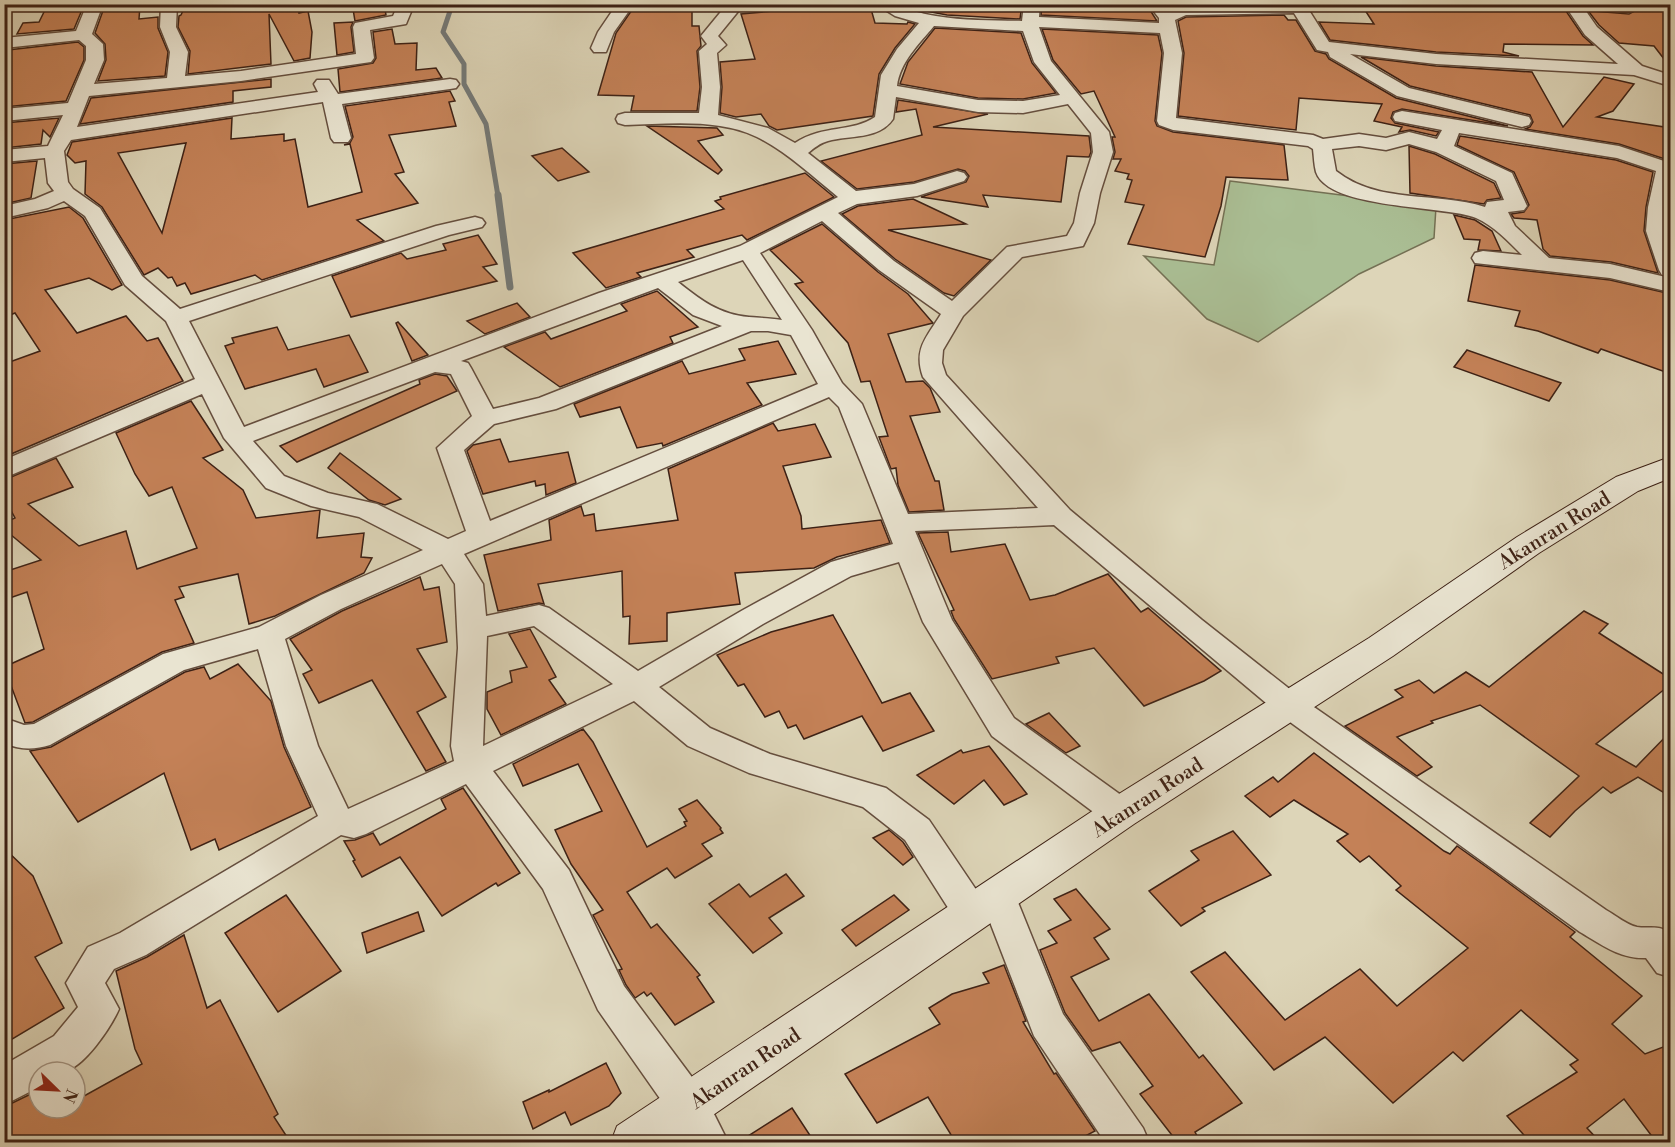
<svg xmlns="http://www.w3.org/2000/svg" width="1675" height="1147" font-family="'Libre Bodoni',serif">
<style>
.green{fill:#aabe94;stroke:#747054;stroke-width:1.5}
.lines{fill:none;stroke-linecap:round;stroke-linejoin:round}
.stream-far1{stroke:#747a79;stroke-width:5}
.stream{stroke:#747a79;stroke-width:7}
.building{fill:#c48157;stroke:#3d2115;stroke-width:1.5;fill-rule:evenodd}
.minor-casing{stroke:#654e3e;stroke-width:3}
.secondary-casing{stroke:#3d2115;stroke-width:2}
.minor{fill:#e9e4d1;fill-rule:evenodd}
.secondary{fill:#e9e4d1;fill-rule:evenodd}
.labels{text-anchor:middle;stroke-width:5;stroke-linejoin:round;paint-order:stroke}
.street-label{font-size:20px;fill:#3d2115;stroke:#e9e4d1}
</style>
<rect width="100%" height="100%" fill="#ddd5b8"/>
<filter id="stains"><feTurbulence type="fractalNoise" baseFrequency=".00333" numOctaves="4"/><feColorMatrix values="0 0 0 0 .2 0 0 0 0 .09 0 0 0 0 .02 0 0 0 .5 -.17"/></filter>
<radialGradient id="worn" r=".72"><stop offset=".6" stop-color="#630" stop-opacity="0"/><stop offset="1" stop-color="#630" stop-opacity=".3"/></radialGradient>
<path class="green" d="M1230 181 1436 207 1434 238 1359 274 1258 342 1207 319 1144 256 1214 265Z"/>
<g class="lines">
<path class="stream-far1" d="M459 4 451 8 443 32 464 64V84L486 124 498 196"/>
<path class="stream" d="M498 195 510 287"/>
</g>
<g class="building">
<path d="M71 4 84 5 74 29 17 34 23 23 39 22 47 6Z"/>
<path d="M186 4H297L299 13 308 11 312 32 310 58 294 61 269 14 271 64 188 74 190 51 178 27 179 16 181 15Z"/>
<path d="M358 4H384L386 15 355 21 353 9 359 8Z"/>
<path d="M636 4H692V26H699L701 46 697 51 700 87 697 111H631L634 96 598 95 616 33Z"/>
<path d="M851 4 854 10 871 9 875 23 907 24 908 22 915 24 895 48 879 74 873 116 777 130 769 126 761 114 736 117 720 113 722 87 720 62 755 59 741 14Z"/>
<path d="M917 4H1022L1020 19 947 15 915 9Z"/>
<path d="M1042 4H1081L1123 11 1150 10 1157 21 1041 15Z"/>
<path d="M1361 4H1393L1395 9 1451 8 1448 4H1520L1564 8 1583 36 1593 45 1504 44 1503 52 1519 56 1436 52 1330 40 1319 22 1374 24Z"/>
<path d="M105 5H110L109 8 140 5 139 19 158 17V28L168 52 165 76 98 81 106 60 105 44 95 33Z"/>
<path d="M1586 8 1593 11 1629 14 1638 9 1671 10V68L1654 46 1619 43 1599 25Z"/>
<path d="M1284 15 1288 20H1296L1315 51 1326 54 1329 59 1396 98 1508 126 1402 109 1393 112 1391 118 1395 123 1439 132 1436 136 1410 130 1399 132 1402 127 1374 121 1382 104 1299 98 1296 130 1178 116 1184 53 1178 21 1186 17Z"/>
<path d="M353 22 351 27 354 52 337 55 334 23Z"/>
<path d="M935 28 1021 33 1032 63 1056 93 1023 99 978 98 900 84 908 62Z"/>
<path d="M392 29 395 44 417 43 416 70 436 68 442 78 340 92 338 69 373 63 376 58 373 32Z"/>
<path d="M1042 29 1158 35 1162 53 1155 121 1157 126 1173 132 1284 145 1288 180 1226 177 1221 206 1205 257 1128 244 1144 205 1125 202 1132 180 1127 179 1129 174 1115 171 1121 159H1113L1115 152 1112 137H1115L1094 91 1081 94 1053 60Z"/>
<path d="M78 42 84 47V60L66 101 4 107V56L8 50Z"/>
<path d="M1361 57 1436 66 1532 72 1563 127 1604 77 1634 84 1613 111 1597 117 1671 128V161L1619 144 1525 129 1530 127 1533 122 1530 115 1410 86Z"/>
<path d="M271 79V87L233 91V102L80 124 91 98Z"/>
<path d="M450 91 455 101 449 102 456 126 389 135 404 172 395 174 418 203 357 220 384 241 262 280 255 275 191 294 185 283 177 286 172 277 168 278 158 268 144 275 102 207 85 194 86 161 75 163 67 155 72 142 232 118 231 139 284 134V141L295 139 308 207 362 192 350 144 344 145 350 143 353 137 345 106ZM186 143 162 233 118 153Z"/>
<path d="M898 100 988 114 933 127 1089 136 1091 152 1089 157 1067 156 1061 202 983 195 988 207 921 197 966 182 969 176 965 171 958 169 914 182 857 189 821 161 922 135 916 109 896 112Z"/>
<path d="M59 118 50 137 43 130 41 144 4 148V123Z"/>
<path d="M647 126 717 128 723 135 698 141 722 170 718 174Z"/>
<path d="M1460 136 1616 160 1653 172 1646 207 1644 231 1658 273 1611 262 1550 256 1543 249 1537 220 1514 218 1511 214 1524 212 1529 205 1514 172 1457 145Z"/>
<path d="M1409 146 1435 154 1494 183 1501 198 1487 200 1484 204 1410 193Z"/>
<path d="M562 148 589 172 558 181 532 156Z"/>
<path d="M37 161 31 198 4 204V164Z"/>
<path d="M805 173 834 197 747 240 742 235 687 250 694 257 637 273 641 277 606 288 573 253 724 209 715 201 721 199 720 197Z"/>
<path d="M913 199 966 224 888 230 991 260 954 296 944 293 895 259 842 214 858 206Z"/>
<path d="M69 207 83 218 122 285 112 290 89 278 45 290 77 333 126 316 147 341 158 338 183 381 4 457V364L40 351 15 313 10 315 4 305V220Z"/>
<path d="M1454 215 1475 220 1492 231 1501 251 1478 250 1480 240 1464 239Z"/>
<path d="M822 224 878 272 908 294 933 323 888 334 906 382 923 381 930 388 940 412 910 416 935 481H939L944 510 909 512 898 485 896 468 891 469 879 437 888 436 870 381 861 382 848 343 795 284 803 282 770 250Z"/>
<path d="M478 235 497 264 483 267 497 281 351 317 332 276 401 253 407 259 446 250 443 244Z"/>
<path d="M1475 265 1610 280 1671 294V374L1601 349 1598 353 1538 331 1515 326 1520 311 1468 301Z"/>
<path d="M657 291 698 327 670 337 673 343 560 387 504 347 545 332 551 339 627 311 621 304Z"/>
<path d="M517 303 530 317 485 334 467 321Z"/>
<path d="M398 322 428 355 412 361 396 323Z"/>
<path d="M277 327 288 350 349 335 368 372 324 387 316 369 245 389 225 346 234 343 232 338Z"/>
<path d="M778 341 796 374 747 383 762 405 663 446 662 443 637 448 620 407 580 417 574 404 682 361 689 374 745 360 739 349Z"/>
<path d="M1467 350 1561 383 1549 401 1454 367Z"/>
<path d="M435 374 447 376 457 391 297 462 280 446 420 384 419 380Z"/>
<path d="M191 401 223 450 203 458 243 490 256 518 320 510 317 538 364 533 361 557 372 558 364 573 275 616 249 624 238 574 179 587 184 597 175 600 194 643 162 652 33 722 25 723 4 667 44 649 27 592 4 600V572L41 560 4 529V523L15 518 4 498V480L56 458 73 487 28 504 79 546 126 531 137 569 197 548 172 487 149 496 135 474 116 433Z"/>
<path d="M773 423 778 431 815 424 831 457 783 466 801 516 802 529 881 520 890 543 837 557 814 568 735 573 740 604 667 613V641L629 644 630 616 623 617 622 571 538 584 544 604 539 603 498 611 484 555 551 540 549 520 581 506 584 516 594 514 596 531 678 520 668 469Z"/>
<path d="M500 439 509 462 568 452 576 483 546 495 545 484 536 486 535 481 483 494 467 451 473 445Z"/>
<path d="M340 453 401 499 385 505 369 500 328 468Z"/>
<path d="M948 532 951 552 1005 544 1030 600 1055 595 1108 574 1141 612 1148 608 1221 671 1204 681 1144 706 1094 648 1056 657 1059 663 992 679 954 619 951 611 954 610 918 533Z"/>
<path d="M420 577 424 590 439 587 447 642 417 649 446 697 417 712 446 762 426 771 372 680 319 703 303 674 312 670 290 639 342 611Z"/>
<path d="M1584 611 1608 624 1599 633 1671 679V684L1596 744 1636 767 1671 731V797L1638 777 1611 793 1603 787 1575 811 1550 837 1530 823 1579 776 1480 705 1431 721 1433 723 1397 737 1432 767 1417 776 1345 726 1403 697 1395 690 1419 680 1434 693 1466 672 1489 687Z"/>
<path d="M833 615 882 703 910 693 934 731 883 751 862 716 804 739 796 725 788 728 779 711 765 717 744 684 738 686 717 655 771 632Z"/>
<path d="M530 629 556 677 549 680 566 704 501 735 487 709V692L512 682 510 671 527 667 509 634Z"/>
<path d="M238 664 271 701 284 747 311 807 219 850 215 839 191 850 164 773 78 822 30 751 51 747 185 672 204 667 210 679Z"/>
<path d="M1049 713 1080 746 1066 753 1026 724Z"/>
<path d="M583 729 593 742 647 847 686 826 684 822 687 821 679 809 697 800 721 828 720 829 723 833 702 844 712 856 675 878 667 868 627 892 651 928 657 924 700 975 697 977 714 1002 675 1025 651 993 647 996 644 992 635 998 626 985 619 970 622 969 593 915 603 910 571 864 555 830 602 811 578 764 523 786 513 764Z"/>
<path d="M989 746 1027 794 1004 805 984 780 954 804 917 775 961 750 963 753Z"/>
<path d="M1314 753 1444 851 1450 854 1457 846 1495 873 1575 932 1570 937 1642 996 1612 1024 1645 1054 1671 1044V1143H1657L1624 1099 1587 1128 1601 1143H1531L1507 1116 1577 1072 1570 1065 1578 1060 1521 1010 1463 1061 1453 1052 1393 1103 1325 1037 1274 1070 1191 972 1225 952 1285 1020 1360 969 1397 1006 1468 948 1396 890 1401 886 1369 856 1360 862 1337 841 1348 834 1294 800 1270 817 1245 796 1273 777 1278 782Z"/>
<path d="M463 788 520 873 498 886 496 883 442 916 400 857 362 877 353 861 355 860 344 841 355 840 373 833 380 845 446 809 441 799Z"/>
<path d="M889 830 903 842 913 857 903 865 873 838Z"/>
<path d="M1233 831 1271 875 1202 908 1205 911 1181 926 1149 891 1199 860 1191 851Z"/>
<path d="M4 848 33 876 62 943 35 957 64 1008 4 1044Z"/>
<path d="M786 874 804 896 769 918 782 933 753 953 709 904 739 884 750 897Z"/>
<path d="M1076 889 1110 929 1094 938 1109 959 1071 977 1099 1021 1149 994 1199 1058 1203 1055 1242 1103 1195 1132 1201 1143H1178L1140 1094 1153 1086 1120 1042 1092 1051 1065 1013 1040 950 1057 943 1048 931 1071 920 1054 899Z"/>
<path d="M286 895 341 971 278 1012 225 933Z"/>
<path d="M894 895 909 910 856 946 842 930Z"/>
<path d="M418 912 424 931 367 953 362 933Z"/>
<path d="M184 935 207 1008 220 1000 278 1114 274 1117 291 1143H4V1107L39 1090V1108H75V1101L142 1064 135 1049 116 971 147 957Z"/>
<path d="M1004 965 1026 1021 1023 1022 1054 1074 1056 1073 1095 1131 1072 1143H956L928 1097 877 1123 845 1074 940 1024 929 1008 952 994 989 983 983 973Z"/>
<path d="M606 1063 621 1093 609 1106 571 1125 565 1112 533 1129 523 1102 549 1090V1092Z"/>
<path d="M792 1108 815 1143H737Z"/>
</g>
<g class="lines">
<defs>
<g id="minor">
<path d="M87 4H103L92 34 103 44 104 60 94 84 167 78 170 52 160 27 161 4H177L176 27 188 52 185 76 241 71 356 54 353 27 355 23 393 16 397 7 395 4H411L413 7 406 24 370 30 374 58 371 62 241 81 89 96 77 127 318 92 314 84 317 80H329L338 94 450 79 456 80 459 84 456 88 450 89 342 104 351 138 348 142H334L331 138 323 102 71 140 64 151 68 182 73 189 100 208 142 276 180 309 436 226 475 217 482 219 485 223 482 227 449 235 189 321 244 427 599 293 740 246 838 197C812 176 787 152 757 137 718 118 667 124 625 125L618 123 616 119 618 115 625 113H699L702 87 699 51 707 44 701 36 724 8V4H740V9L718 36 726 45 717 53 720 87 718 115 768 128 795 143C824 124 851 133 875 117L881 75 897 49 919 23 895 16 876 4C901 4 913 13 936 16 965 21 994 20 1022 21L1024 4H1040L1039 17 1159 23V18L1148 4H1165L1170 10 1183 5 1305 4 1329 42 1436 54 1618 64 1585 35 1564 4H1581L1597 27 1642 66 1670 75V86L1634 75 1436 64 1350 54 1409 88 1529 117 1531 121 1529 125 1522 127 1397 96 1330 57 1328 52 1317 50 1294 13 1186 15 1175 20 1182 53 1176 118 1313 135 1323 139 1359 134 1386 138 1409 132 1437 139 1442 130 1395 121 1393 117 1395 113 1402 111 1619 146 1670 163 1668 231 1670 240V277L1662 275 1659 270 1646 231 1648 207 1656 171 1617 158 1459 133 1454 146 1512 173 1527 206 1524 210 1508 212 1515 226 1549 258 1610 264 1670 278V292L1610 278 1475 263 1472 258 1475 253 1483 251 1522 255C1508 241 1494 226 1476 218 1445 205 1329 210 1316 172 1314 165 1314 157 1313 149L1308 146 1173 130 1159 125 1157 121 1164 53 1160 33 1039 27 1051 61 1109 132 1113 152 1100 193 1094 223 1083 246 1022 257 963 316 943 350 942 363 946 375 1070 510 1202 620 1301 698 1606 910C1615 915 1627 925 1637 927 1650 929 1660 924 1670 934V977L1657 973 1646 958C1620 959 1602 945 1580 932L1279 714 1054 525 915 531 952 620 1014 718 1132 803 1137 813 1132 823 1120 827 1108 823 992 736 923 622 899 562 851 576 763 624 659 687 710 728 770 754 886 788 929 820 981 897 985 885 998 881 1011 885 1063 1014 1143 1128 1149 1142H1105L1034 1036 988 917 985 925 972 929 959 925 905 840 863 807 749 773 688 746 634 701 493 771 569 870 624 986 703 1092 728 1142H687L675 1120 598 1010 543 889 466 784 366 834 354 838 341 835 146 955 114 969 105 983 119 1009C111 1027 84 1068 63 1072 56 1073 46 1072 39 1072V1087L4 1105V1065L54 1036 78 1007 66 983 88 947 120 933 318 816 286 746 258 649 184 670 50 745C34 750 21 750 4 743V718L24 725 34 724 163 654 259 627 321 595 423 550 359 517 311 506 266 488 224 438 202 394 4 478V460L195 379 166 321 125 285 85 216 64 201 48 208 4 218V206L35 199 54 191 48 183 45 158 4 162V150L48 146 63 115 4 121V109L68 103 86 60V46L79 40 4 48V38L76 31ZM934 26 1023 31 1034 62 1060 95 1023 101 978 100 897 86C900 62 919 44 934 26ZM896 97 978 112 1023 113 1068 104 1091 133 1093 152 1080 193 1074 223 1067 236 1007 247 952 301 894 261 838 213 857 204 917 196 964 181 967 177 964 173 957 171 914 184 856 191 808 153C814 148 820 143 828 141 849 135 879 140 893 119ZM1409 144 1436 152 1496 181 1504 200 1487 202 1485 207C1436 191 1379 205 1336 171L1332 149 1359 146 1386 150ZM822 221 879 270 941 314C927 337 913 349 923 377L1038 508 908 514 862 404 842 383 812 330 760 253ZM743 260 782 320C770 318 760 318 749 317 720 315 699 299 678 282ZM658 288 693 315 722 326 539 398 493 409 471 368 468 363 461 361ZM751 331H768L791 335 818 384 490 521 464 450 494 424 556 409ZM435 372 451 374 472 416 437 448 466 531 448 539 377 504 328 493 284 476 253 441ZM829 397 839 407 893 544 831 562 743 610 638 671 549 608 539 605 486 616 483 584 464 554ZM442 564 455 584 458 648 451 746 454 761 348 809 318 746 285 639 341 609ZM534 626 613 684 483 746 487 636Z"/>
<path d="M617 4H634L614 32 606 52H594L591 48 598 32Z"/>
<path d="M1585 4H1639L1635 10 1629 12 1593 9Z"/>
</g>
<path id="secondary" d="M1670 457V478L1638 491 1539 553 1393 656 1134 824 674 1142H611L617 1126 1106 802 1369 638 1517 537 1616 477Z"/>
</defs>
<use href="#minor" class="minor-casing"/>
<use href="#secondary" class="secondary-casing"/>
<use href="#minor" class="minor"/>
<use href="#secondary" class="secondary"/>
</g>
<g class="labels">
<g class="street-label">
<text transform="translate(1554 530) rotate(-32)" y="7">Akanran Road</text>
<text transform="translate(1147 797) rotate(-33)" y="7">Akanran Road</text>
<text transform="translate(745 1068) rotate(-34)" y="7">Akanran Road</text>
</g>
</g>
<rect width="1675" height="1147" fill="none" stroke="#ddd5b8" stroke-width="24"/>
<rect x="6" y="6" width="1663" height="1135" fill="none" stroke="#3d2115" stroke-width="3"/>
<rect x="12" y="12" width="1651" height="1123" fill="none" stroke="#3d2115" stroke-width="1.5"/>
<g transform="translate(57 1090) rotate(114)"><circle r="28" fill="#e9e4d1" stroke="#a49686" stroke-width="1.5"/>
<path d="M0-4.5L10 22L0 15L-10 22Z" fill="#8f2418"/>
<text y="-9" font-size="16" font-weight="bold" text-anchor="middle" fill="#3d2115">N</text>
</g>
<rect width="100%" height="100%" filter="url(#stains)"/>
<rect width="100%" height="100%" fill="url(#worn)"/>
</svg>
